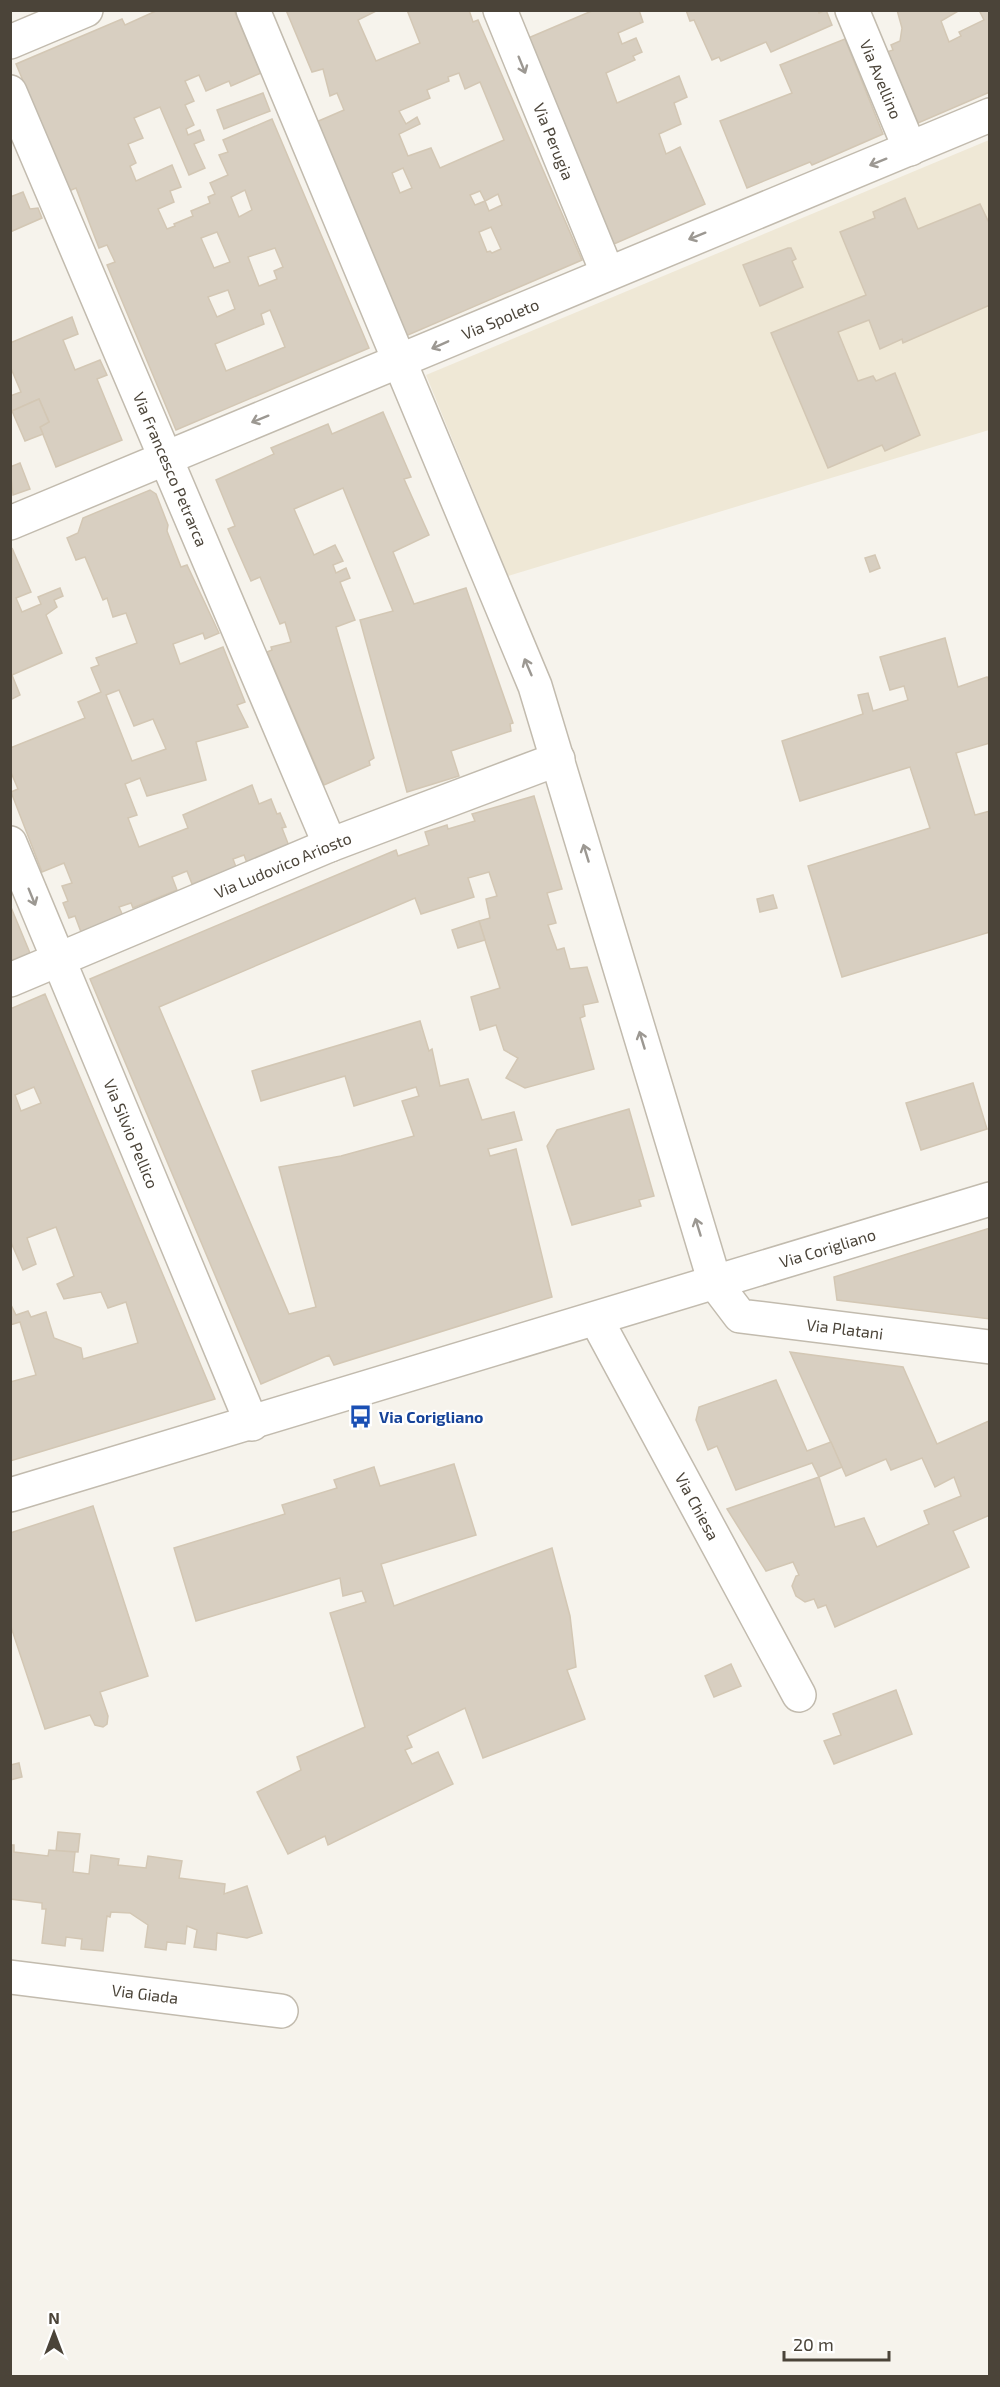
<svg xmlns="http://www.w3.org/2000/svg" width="1000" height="2387" font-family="'Exo 2',sans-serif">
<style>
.education{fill:#efe8d6}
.building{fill:#d8cfc1;stroke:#d3c7b4;stroke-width:1.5;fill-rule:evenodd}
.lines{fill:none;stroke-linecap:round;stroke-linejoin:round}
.minor-casing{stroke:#c2bbae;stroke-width:36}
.minor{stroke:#fff;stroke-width:33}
.oneway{stroke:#9c9892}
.labels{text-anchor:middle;stroke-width:4.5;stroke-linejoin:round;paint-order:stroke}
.street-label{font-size:16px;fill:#4b4439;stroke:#fff}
.transit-label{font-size:16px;font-weight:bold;fill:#164399;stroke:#fff;text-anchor:start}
</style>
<rect width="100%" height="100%" fill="#f6f3ec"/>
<path class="education" d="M989 140V430L508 576 426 375Z"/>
<g class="building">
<path d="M158 10H234L261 73 231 86 229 81 206 91 199 75 185 81 194 101 185 105 194 125 186 129 188 135 200 130 204 140 194 144 205 168 189 175 160 107 134 118 143 138 128 144 136 163 130 166 136 181 172 165 181 187 170 191 174 202 158 209 167 229 175 226 174 224 193 216 191 211 210 203 208 197 215 194 210 183 228 175 219 155 228 152 223 140 272 119 369 348 176 430 107 265 115 262 107 245 99 248 76 188 69 191 16 64 122 19 125 25ZM245 190 252 210 239 217 231 197ZM217 232 230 262 214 268 201 238ZM275 248 283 267 274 271 277 279 259 286 248 257ZM228 290 235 309 217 317 208 297ZM270 310 285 347 226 371 215 344 264 324 261 314Z"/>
<path d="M286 10H378L358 20 376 61 420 43 407 10H469L473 22 478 20 582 260 401 338 314 123 344 110 337 93 330 96 323 69 312 72ZM459 73 465 89 480 82 504 140 440 168 431 148 408 156 399 134 420 124 417 117 406 124 399 111 430 98 427 90 449 81 448 77ZM403 168 412 188 400 193 392 173ZM480 191 485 201 475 205 470 195ZM498 194 502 205 489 211 485 201ZM491 227 501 249 492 253 490 251 487 252 479 232Z"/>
<path d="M594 10H639L643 22 618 33 622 44 636 38 642 52 633 56 635 60 606 73 617 103 679 76 687 97 674 103 681 124 659 134 666 154 680 147 705 204 614 244 526 39Z"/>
<path d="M686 10H818L819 13 826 10 832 25 771 52 766 42 721 61 719 57 712 60 694 20 690 21Z"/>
<path d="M897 10H960L941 21 949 42 961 36 959 32 984 20 979 10H990V92L918 123 887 52 893 50 891 45 900 41 902 28Z"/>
<path d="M845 39 883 134 812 165 810 162 747 188 720 121 792 93 780 65Z"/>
<path d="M263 93 270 111 224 129 217 110Z"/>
<path d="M23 192 30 209 38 208 42 218 10 232V197Z"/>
<path d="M905 198 918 229 980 204 990 225V305L903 343 902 339 880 349 869 320 838 332 858 381 873 376 876 381 895 373 920 435 885 451 882 445 828 468 771 333 866 295 840 232 875 218 873 212Z"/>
<path d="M788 248H791L796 259 792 261 803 287 760 306 743 265Z"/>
<path d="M72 317 78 334 63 340 75 370 100 360 107 375 97 379 122 440 56 467 40 427 49 422 39 399 10 412V396L21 392 10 366V343Z"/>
<path d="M39 399 49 422 40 427 43 434 25 441 12 411Z"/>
<path d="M383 412 411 477 404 479 429 535 393 552 414 604 466 588 513 723 510 724 511 731 451 751 459 776 407 792 360 620 393 611 343 488 294 509 314 555 335 545 343 561 333 565 336 573 346 568 350 578 340 582 355 620 336 627 374 758 369 761 370 765 324 785 267 652 272 650 271 647 291 642 285 622 280 624 260 577 251 581 228 529 235 526 216 480 274 454 271 448 328 424 332 434Z"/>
<path d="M20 463 30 489 13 495 10 467Z"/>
<path d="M150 490 156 494 168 525 167 531 181 567 187 565 219 633 205 639 203 633 173 644 180 664 223 647 245 702 237 705 248 727 196 742 206 780 147 796 140 778 125 784 137 815 128 818 139 847 188 828 183 815 252 785 259 804 271 799 277 814 280 813 286 827 282 828 289 846 247 863 244 855 233 859 236 867 192 884 187 871 172 877 177 890 133 908 131 903 119 907 123 916 81 932 75 916 69 918 63 903 68 901 62 886 72 883 64 863 42 872 11 792 18 789 10 770V748L85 718 78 702 101 692 91 668 99 665 96 658 137 643 126 613 113 617 107 598 103 600 85 557 76 560 67 538 78 533 83 518ZM119 690 134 726 153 719 166 749 132 761 106 695Z"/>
<path d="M12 548 31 592 16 598 22 612 41 604 38 597 60 588 63 596 54 600 57 607 46 615 62 653 12 675 20 695 10 700Z"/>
<path d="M875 555 880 568 870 572 865 558Z"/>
<path d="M945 638 958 687 987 677 990 684V743L956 753 975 815 990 811V932L842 977 808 866 930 828 910 767 800 801 782 741 863 714 858 695 868 693 873 711 908 700 904 686 890 690 880 657Z"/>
<path d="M534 796 562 889 547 893 556 923 548 925 557 950 564 948 570 969 587 967 598 1002 583 1005 585 1016 580 1018 594 1069 525 1088 506 1078 518 1058 504 1050 496 1025 480 1030 471 997 500 988 479 921 490 918 486 899 497 896 489 872 468 878 474 897 421 914 415 898 159 1007 289 1314 316 1307 279 1167 341 1156 414 1136 402 1101 419 1096 416 1087 354 1106 345 1076 261 1101 252 1071 420 1021 429 1051 432 1049 440 1086 468 1079 482 1120 514 1112 522 1140 488 1149 490 1156 516 1149 552 1297 334 1365 329 1355 261 1384 90 979 396 850 398 856 429 845 425 832 447 825 448 829 475 821 472 814Z"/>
<path d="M773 895 777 908 760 912 757 899Z"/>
<path d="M10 905 30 953 10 961Z"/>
<path d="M479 921 485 940 458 948 452 930Z"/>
<path d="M45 994 215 1399 10 1461V1382L36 1375 20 1322 10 1325V1303L16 1315 28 1311 31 1317 46 1312 54 1338 81 1348 83 1359 138 1343 126 1302 108 1308 101 1292 64 1299 57 1284 74 1276 56 1227 27 1238 36 1264 23 1270 10 1240V1009ZM34 1087 41 1103 21 1111 15 1095Z"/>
<path d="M973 1083 987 1129 921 1150 906 1103Z"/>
<path d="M629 1109 654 1196 639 1200 641 1206 572 1225 547 1146 557 1130Z"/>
<path d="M990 1228V1319L837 1300 834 1277Z"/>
<path d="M790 1352 903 1367 937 1444 989 1421 990 1515 953 1531 969 1567 835 1627 826 1605 818 1608 814 1599 805 1602 796 1596 792 1586 796 1576 799 1575 793 1562 766 1571 727 1509 819 1477 835 1527 864 1518 877 1547 929 1524 924 1511 961 1496 954 1477 935 1487 922 1458 891 1470 886 1459 846 1476Z"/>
<path d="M776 1380 807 1451 831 1442 842 1467 819 1477 812 1463 736 1490 717 1446 708 1450 696 1420 699 1407Z"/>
<path d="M454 1464 476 1535 381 1564 394 1606 552 1548 570 1616 576 1667 567 1670 585 1719 483 1758 465 1708 407 1736 412 1747 405 1750 412 1764 438 1752 453 1784 328 1845 325 1836 288 1854 257 1792 301 1770 297 1757 365 1727 330 1613 366 1602 362 1591 343 1596 340 1578 196 1621 174 1548 285 1514 282 1505 337 1488 334 1480 374 1467 380 1486Z"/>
<path d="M93 1506 148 1676 100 1692 108 1716 107 1724 103 1727 95 1725 90 1715 45 1729 10 1624V1533Z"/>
<path d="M731 1664 741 1686 714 1697 705 1676Z"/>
<path d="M896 1690 912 1734 834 1764 824 1741 841 1735 833 1714Z"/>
<path d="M19 1763 22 1777 10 1780V1765Z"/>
<path d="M58 1832 80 1834 78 1852 56 1851Z"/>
<path d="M10 1845H14V1852L48 1856 49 1850 75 1852 73 1872 89 1874 91 1855 119 1859 118 1865 146 1868 148 1856 182 1861 179 1878 225 1884 224 1894 247 1886 262 1933 247 1938 217 1933 216 1950 194 1947 197 1930 187 1926 185 1944 167 1942 166 1950 145 1947 148 1925 130 1913 111 1912 110 1917 107 1916 103 1951 81 1949 82 1939 66 1937 65 1946 42 1943 46 1909H42V1903L10 1899Z"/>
</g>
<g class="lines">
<defs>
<g id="minor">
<path id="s1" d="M253 10 535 686 715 1283 740 1316 990 1347"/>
<path id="s2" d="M500 10 607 272"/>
<path id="s3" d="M852 10 910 149"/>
<path d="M10 42 86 10"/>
<path id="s4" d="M10 92 330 845"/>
<path id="s5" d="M10 523 990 115"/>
<path id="s6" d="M10 843 252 1424"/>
<path id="s7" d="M10 980 330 845 558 759"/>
<path id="s8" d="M596 1319 799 1695"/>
<path id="s9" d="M10 1495 990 1199"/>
<path id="s10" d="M10 1977 281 2011"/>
</g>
</defs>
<use href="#minor" class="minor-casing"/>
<use href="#minor" class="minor"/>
</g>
<defs><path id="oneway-shaft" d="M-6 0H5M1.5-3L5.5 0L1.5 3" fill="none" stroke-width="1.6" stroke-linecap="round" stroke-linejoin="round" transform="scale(1.5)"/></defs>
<g class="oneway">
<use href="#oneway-shaft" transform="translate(522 65) rotate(68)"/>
<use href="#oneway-shaft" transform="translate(878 162) rotate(158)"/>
<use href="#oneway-shaft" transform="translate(697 236) rotate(158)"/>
<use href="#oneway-shaft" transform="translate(440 345) rotate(156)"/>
<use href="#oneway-shaft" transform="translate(260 419) rotate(158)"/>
<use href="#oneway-shaft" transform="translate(528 667) rotate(-113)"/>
<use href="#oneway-shaft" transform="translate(586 853) rotate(-107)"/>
<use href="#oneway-shaft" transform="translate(32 897) rotate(68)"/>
<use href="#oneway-shaft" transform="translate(642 1040) rotate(-107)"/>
<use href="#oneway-shaft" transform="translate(698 1227) rotate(-107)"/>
</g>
<defs>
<symbol id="bus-bare" viewBox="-9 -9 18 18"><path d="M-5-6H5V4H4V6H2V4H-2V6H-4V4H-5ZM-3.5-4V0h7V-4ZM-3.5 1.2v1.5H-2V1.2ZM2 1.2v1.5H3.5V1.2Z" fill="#1a4fb4" stroke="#fff" stroke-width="2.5" paint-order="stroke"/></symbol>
</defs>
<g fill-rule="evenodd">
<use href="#bus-bare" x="344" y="1400" width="33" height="33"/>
</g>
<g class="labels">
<g class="street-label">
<text dy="6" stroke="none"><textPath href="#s3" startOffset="75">Via Avellino</textPath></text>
<text dy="6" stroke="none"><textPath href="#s2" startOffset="142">Via Perugia</textPath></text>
<text dy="6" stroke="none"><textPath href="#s5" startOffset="531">Via Spoleto</textPath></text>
<text dy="6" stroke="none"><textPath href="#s4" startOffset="410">Via Francesco Petrarca</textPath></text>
<text dy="6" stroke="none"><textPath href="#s7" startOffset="296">Via Ludovico Ariosto</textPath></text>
<text dy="6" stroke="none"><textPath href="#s6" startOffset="315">Via Silvio Pellico</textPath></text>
<text dy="6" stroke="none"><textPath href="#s9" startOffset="854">Via Corigliano</textPath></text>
<text dy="6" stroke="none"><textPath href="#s1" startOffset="1503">Via Platani</textPath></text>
<text dy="6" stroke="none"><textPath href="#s8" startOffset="213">Via Chiesa</textPath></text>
<text dy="6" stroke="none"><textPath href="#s10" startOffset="136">Via Giada</textPath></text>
</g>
<g class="transit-label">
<text x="379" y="1423">Via Corigliano</text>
</g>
</g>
<rect width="1000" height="2387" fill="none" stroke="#4b4439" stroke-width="24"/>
<g transform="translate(54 2333)" stroke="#ffffff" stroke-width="4.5" paint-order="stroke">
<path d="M0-4.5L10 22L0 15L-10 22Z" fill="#4b4439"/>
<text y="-9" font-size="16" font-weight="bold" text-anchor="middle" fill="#4b4439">N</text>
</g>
<path d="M784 2351v9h105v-9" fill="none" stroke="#4b4439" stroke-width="3"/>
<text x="793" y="2351" font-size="18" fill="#4b4439" stroke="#ffffff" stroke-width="4.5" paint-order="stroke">20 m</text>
</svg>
